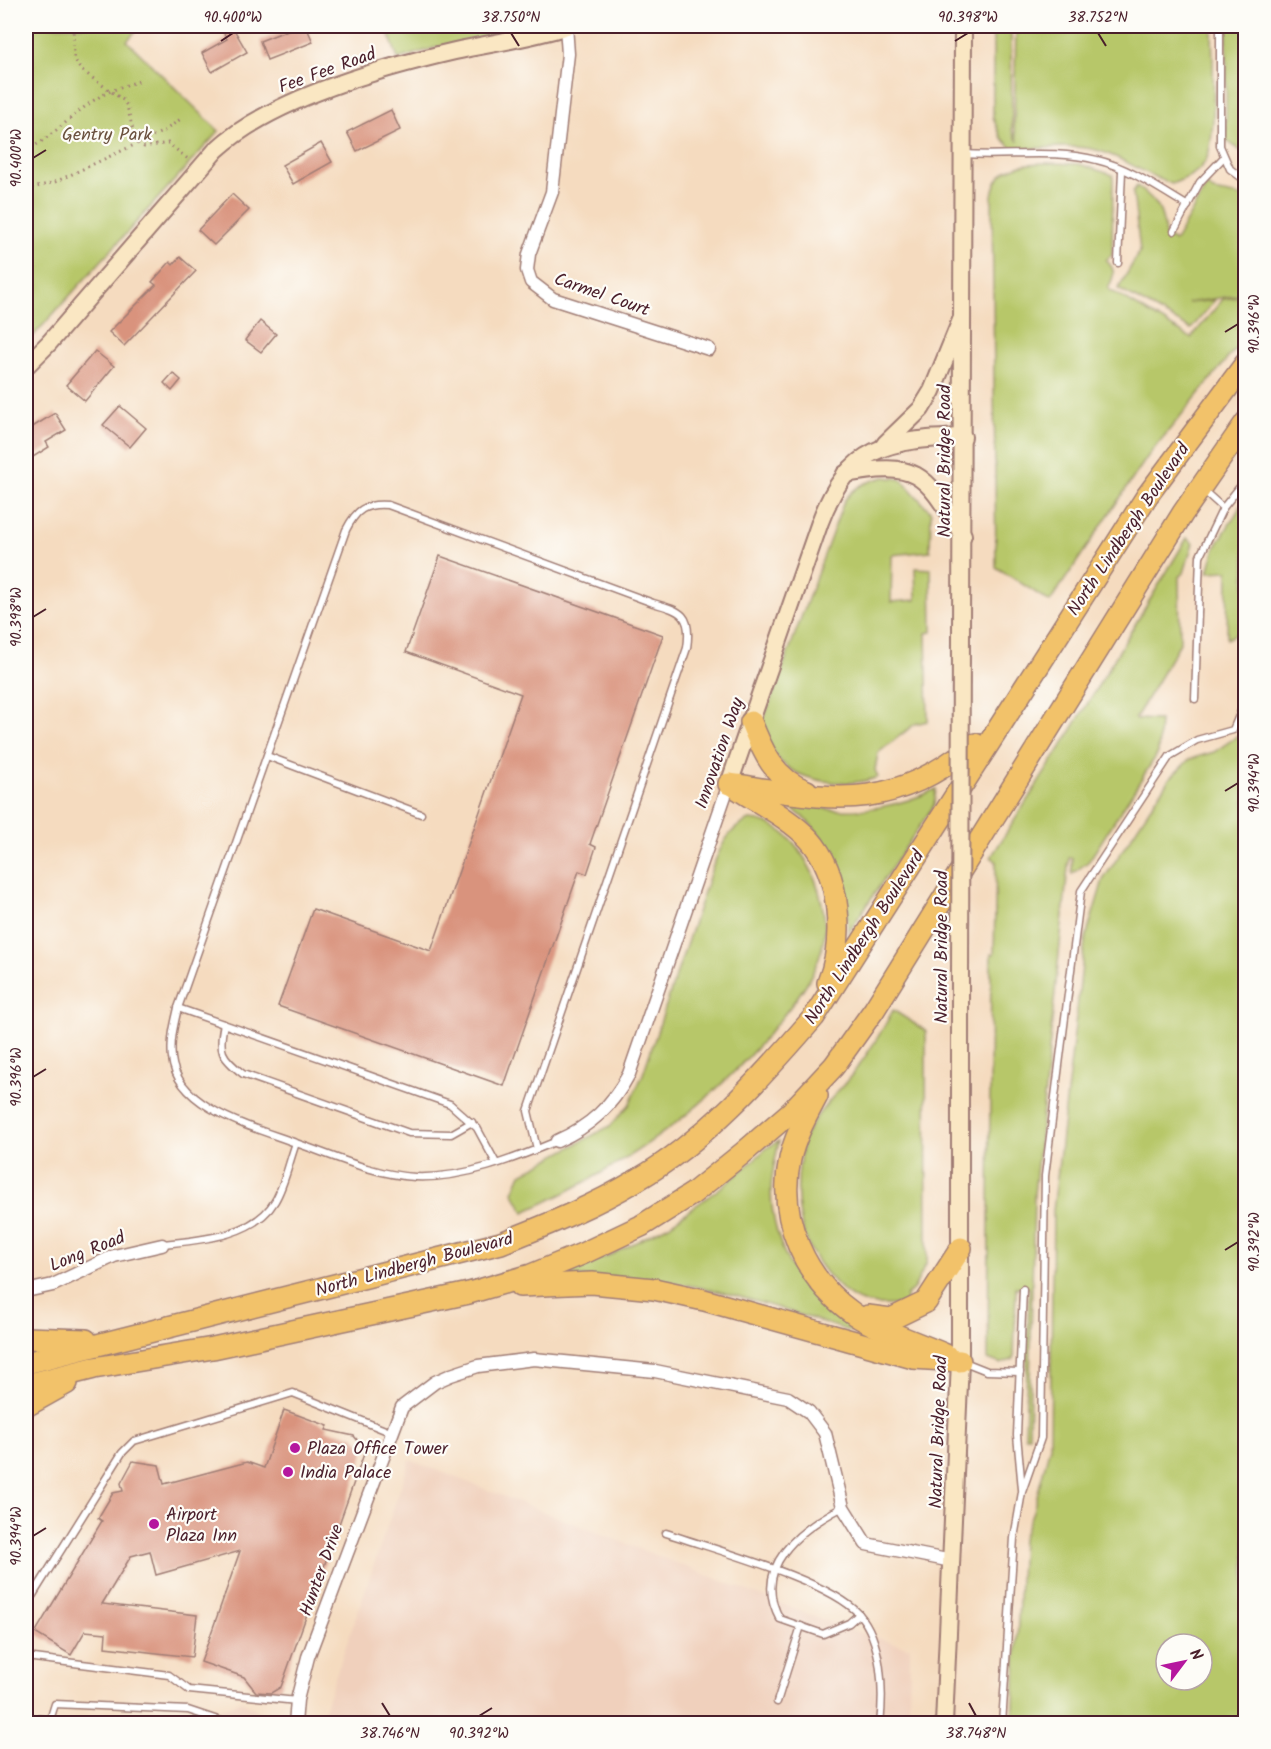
<svg xmlns="http://www.w3.org/2000/svg" width="1271" height="1749" font-family="Kalam,sans-serif">
<style>
.built{fill:#f0d0bc}
.green{fill:#b7c769;stroke:#80734a;stroke-width:1.5;fill-rule:evenodd}
.building{fill:#d9937d}
.lines{fill:none;stroke-linecap:round;stroke-linejoin:round}
.lane-casing{stroke:#a07d75;stroke-width:9}
.street-casing{stroke:#a07d75;stroke-width:15}
.secondary-casing{stroke:#a07d75;stroke-width:20}
.highway-casing{stroke:#a07d75;stroke-width:24}
.path{stroke:#a07d75;stroke-width:3;stroke-dasharray:1.5 4.5;stroke-linecap:butt}
.lane{stroke:#fff;stroke-width:6}
.street{stroke:#fff;stroke-width:12}
.secondary{stroke:#fae7c3;stroke-width:16}
.highway{stroke:#f2c26a;stroke-width:21}
.secondary-bridge-casing{stroke:#a07d75;stroke-width:20;stroke-linecap:butt}
.secondary-bridge{stroke:#fae7c3;stroke-width:16}
.ticks{fill:none;stroke:#4a1f2b;stroke-width:2}
.poi-dot{fill:#b5179e;stroke:#fdfcf7;stroke-width:2}
.labels{text-anchor:middle;stroke-width:4.5;stroke-linejoin:round;paint-order:stroke}
.street-label{font-size:18px;fill:#4a1f2b;stroke:#fdfcf7}
.park-label{font-size:18px;fill:#6b513e;stroke:#fdfcf7}
.poi-label{font-size:18px;fill:#4a1f2b;stroke:#fdfcf7;text-anchor:start}
.neatline{fill:none;stroke:#4a1f2b;stroke-width:2}
.ticks-label{font-size:15px;text-anchor:middle;fill:#4a1f2b}
</style>
<rect width="100%" height="100%" fill="#fdfcf7"/>
<filter id="ink" filterUnits="userSpaceOnUse"><feTurbulence type="fractalNoise" baseFrequency=".0167" numOctaves="2"/><feDisplacementMap in="SourceGraphic" scale="12" xChannelSelector="R" yChannelSelector="G"/><feConvolveMatrix kernelMatrix="1 2 1 2 8 2 1 2 1" color-interpolation-filters="sRGB"/></filter>
<filter id="wash" filterUnits="userSpaceOnUse"><feTurbulence type="fractalNoise" baseFrequency=".008" numOctaves="4" result="noise"/><feDisplacementMap in="SourceGraphic" scale="24" xChannelSelector="R" yChannelSelector="G"/><feGaussianBlur stdDeviation="1.35" result="paint"/><feColorMatrix in="noise" values="0 0 0 0 0 0 0 0 0 0 0 0 0 0 0 0 0 1.4 0 .05"/><feComposite in="paint" operator="in"/></filter>
<g filter="url(#wash)">
<rect width="100%" height="100%" fill="#f5dbbf"/>
<g class="built">
<path d="M410 1460 841 1627 910 1648 909 1723 319 1724Z"/>
<path d="M242 1701 277 1723 182 1724Z"/>
</g>
<g class="green">
<path d="M26 26H140L127 41 219 131 26 344Z"/>
<path d="M386 26H537L434 48 398 59Z"/>
<path d="M993 26H1011L1012 130 1018 142 1014 127 1016 26H1212C1212 56 1218 135 1206 160 1199 174 1185 178 1172 184 1147 176 1126 159 1100 151 1072 142 1039 151 1012 148L1001 137 993 118Z"/>
<path d="M1227 26H1245V154L1226 140Z"/>
<path d="M1079 164 1113 175 1112 255 1106 260C1117 271 1114 276 1108 289L1191 338 1223 299 1245 296V337L1148 456 1050 602 996 567 992 196C997 154 1049 164 1079 164Z"/>
<path d="M1207 185 1213 191 1245 197V294L1188 303 1215 300 1191 329 1118 289 1140 251 1133 192 1137 186C1157 201 1163 210 1165 235L1175 241Z"/>
<path d="M884 477 901 479 931 512 930 551 892 555 891 602 916 600 915 568 931 569 932 632 926 633 928 721 915 724 878 753 875 770 878 777C848 789 793 783 774 753 768 744 765 732 763 721L844 501C855 486 866 482 884 477Z"/>
<path d="M1245 499V629L1227 639 1228 571 1208 572 1215 548Z"/>
<path d="M1187 538 1193 543 1184 573 1179 577 1180 643 1135 719 1160 720 1158 753 1089 861 1072 874V858H1069L1034 1194 1029 1436H1025L1029 1288 1016 1287 1014 1359 1001 1364 988 1359 991 954H994L996 861 991 857 1065 741Z"/>
<path d="M1245 731V1723H1013L1022 1539 1033 1511 1050 1446 1053 1211 1085 941 1103 880 1169 779 1190 759 1214 752ZM1166 1644H1202V1680H1166Z"/>
<path d="M936 789 934 805 848 933C847 873 831 830 777 799 793 798 802 804 817 807 852 816 904 805 936 789Z"/>
<path d="M750 820C781 822 799 845 812 872 820 889 827 920 824 938 819 971 799 996 779 1021 711 1108 624 1168 524 1212L513 1192 521 1174 610 1126 629 1105 643 1074 712 868C721 847 727 829 750 820Z"/>
<path d="M893 1010 926 1031 927 1262 914 1288 906 1296V1303C869 1310 850 1302 826 1273 799 1241 794 1200 800 1160 801 1153 802 1144 804 1138 816 1112 837 1094 854 1072 869 1052 882 1032 893 1010Z"/>
<path d="M779 1141C776 1157 771 1175 771 1191 772 1244 802 1305 852 1326V1332C794 1313 735 1292 675 1283 639 1277 602 1278 565 1277L564 1273 613 1254 669 1225 731 1180 768 1147Z"/>
</g>
<g id="blocks">
<g class="building">
<path d="M220 26H232L247 52 212 72 202 53 227 39Z"/>
<path d="M287 26H306L313 42 267 60 260 41 288 30Z"/>
<path d="M391 110 400 130 357 151 347 132Z"/>
<path d="M321 143 332 162 293 184 282 165Z"/>
<path d="M232 194 249 210 214 245 198 230Z"/>
<path d="M180 257 196 271 124 346 109 332 156 285 152 282 170 262 173 265Z"/>
<path d="M260 321 276 334 261 352 245 340Z"/>
<path d="M95 351 114 366 85 401 66 385Z"/>
<path d="M173 373 181 380 172 391 164 383Z"/>
<path d="M120 406 146 428 130 447 103 425Z"/>
<path d="M55 413 66 430 46 442 49 447 33 457 26 444V431Z"/>
<path d="M440 556 663 635 590 844 596 847 587 874 579 871 504 1086 278 1006 313 909 431 951 521 694 406 652Z"/>
<path d="M284 1410 328 1426 326 1430 354 1436 363 1447 364 1454 281 1687 271 1693 256 1692 244 1677 201 1662 240 1551 156 1575 150 1551 131 1556 102 1604 197 1615 192 1657 105 1647 106 1633 85 1631 71 1655 35 1633 102 1521 98 1518 113 1493 123 1491 121 1483 133 1461 159 1465 164 1484 247 1462 264 1468Z"/>
</g>
</g>
</g>
<g filter="url(#ink)">
<use href="#blocks" fill-opacity="0" stroke="#a07d75" stroke-width="1.5"/>
<g class="lines">
<defs>
<g id="lane">
<path d="M1220 26V146L1230 169 1246 181"/>
<path d="M964 154C1008 157 1054 149 1097 160 1128 167 1161 190 1188 206"/>
<path d="M1174 231 1200 182 1224 157"/>
<path d="M1118 263 1122 171"/>
<path d="M1223 508 1246 479"/>
<path d="M1195 699 1200 556 1223 508 1203 490"/>
<path d="M267 756 421 814"/>
<path d="M178 1008 450 1104 477 1128 496 1163"/>
<path d="M224 1024C218 1051 221 1057 243 1074L409 1133 451 1134 472 1122"/>
<path d="M296 1143C256 1128 177 1109 172 1058 170 1041 174 1025 178 1008L346 530C356 510 365 503 388 505L653 603C682 611 692 615 687 648L528 1111 537 1149"/>
<path d="M162 1244C200 1240 254 1237 275 1201 285 1184 289 1162 296 1143 334 1156 374 1175 415 1177 463 1179 514 1159 557 1141"/>
<path d="M962 1361 987 1371 1020 1372"/>
<path d="M1022 1489 1017 1435 1023 1289"/>
<path d="M843 1507C800 1529 751 1567 780 1619L823 1634 849 1623 859 1614"/>
<path d="M666 1533C712 1549 829 1580 859 1614 882 1640 884 1690 880 1724"/>
<path d="M26 1615V1606L122 1453 134 1441 293 1393 390 1432"/>
<path d="M26 1657 169 1675 189 1690 297 1701"/>
<path d="M777 1702 801 1626"/>
<path d="M26 1717 50 1720 55 1704 188 1710 230 1724"/>
<path d="M770 1724V1723"/>
<path d="M1002 1724 1014 1538 1022 1492 1041 1438 1045 1176 1081 891 1170 756 1197 740 1233 730 1246 699"/>
</g>
<g id="street">
<path d="M566 26 568 54 552 192 529 254 527 270 531 282 553 299 709 349"/>
<path d="M557 1141C591 1126 612 1106 629 1074L729 784"/>
<path d="M26 1291 53 1285 114 1256 162 1245"/>
<path d="M295 1724 297 1700 308 1657 402 1407 435 1382 451 1375 478 1366 534 1359 655 1371 788 1398 809 1412 825 1433 843 1507 866 1544 952 1561"/>
</g>
<g id="secondary">
<path d="M26 366 49 343 216 150C272 98 381 68 455 51 492 43 531 38 567 26"/>
<path d="M885 444 921 409 932 391 961 320"/>
<path d="M845 474C920 460 925 475 963 535"/>
<path d="M961 634 963 26"/>
<path d="M729 784 820 522C849 445 888 440 963 437"/>
<path d="M944 1724 960 1361V979"/>
</g>
<g id="highway">
<path d="M751 722C763 752 774 779 807 791"/>
<path d="M729 784C833 799 887 815 975 744"/>
<path d="M738 789C762 805 789 818 809 839 841 874 845 941 828 983"/>
<path d="M817 1096C806 1117 795 1136 790 1159 777 1218 805 1280 854 1314 875 1329 921 1344 946 1355"/>
<path d="M520 1286 592 1283 654 1289 704 1300 913 1358 960 1361"/>
<path d="M868 1316 891 1319 926 1302 961 1248"/>
<path d="M26 1338 86 1340"/>
<path d="M26 1363 501 1243C547 1225 594 1206 637 1180 706 1140 762 1077 814 1017L1147 496 1246 363"/>
<path d="M26 1385 94 1368 213 1348 469 1293 531 1275 582 1254 641 1226 692 1194 743 1153 792 1111 834 1066 874 1010 1183 513 1246 422"/>
<path d="M26 1406 67 1383"/>
</g>
</defs>
<use href="#lane" class="lane-casing"/>
<use href="#street" class="street-casing"/>
<use href="#secondary" class="secondary-casing"/>
<use href="#highway" class="highway-casing"/>
<g class="path">
<path d="M73 26 74 58 80 69 123 100 127 106 135 139 144 147 168 143 188 159"/>
<path d="M26 151C50 138 68 119 90 103 106 91 124 86 142 80"/>
<path d="M26 190 55 182 164 131 182 118"/>
</g>
<use href="#lane" class="lane"/>
<use href="#street" class="street"/>
<use href="#secondary" class="secondary"/>
<use href="#highway" class="highway"/>
<defs>
<path id="secondary-bridge" d="M960 979 961 634"/>
</defs>
<use href="#secondary-bridge" class="secondary-bridge-casing"/>
<use href="#secondary-bridge" class="secondary-bridge"/>
</g>
</g>
<path class="ticks" d="M511 33 519 46M1098 33 1106 46M221 41 233 33M955 41 968 33M33 158 46 150M1225 332 1238 324M33 617 46 609M1225 791 1238 783M33 1077 46 1069M1225 1250 1238 1242M33 1536 46 1528M382 1703 390 1716M969 1703 976 1716M479 1716 492 1708"/>
<g class="poi-dot">
<circle cx="295" cy="1448" r="6"/>
<circle cx="288" cy="1472" r="6"/>
<circle cx="154" cy="1524" r="6"/>
</g>
<g class="labels">
<g class="street-label">
<text transform="translate(327 70) rotate(-20)" y="6">Fee Fee Road</text>
<text transform="translate(602 294) rotate(19)" y="6">Carmel Court</text>
<text transform="translate(944 461) rotate(-90)" y="6">Natural Bridge Road</text>
<text transform="translate(1128 529) rotate(-56)" y="6">North Lindbergh Boulevard</text>
<text transform="translate(719 753) rotate(-71)" y="6">Innovation Way</text>
<text transform="translate(864 937) rotate(-57)" y="6">North Lindbergh Boulevard</text>
<text transform="translate(941 947) rotate(-90)" y="6">Natural Bridge Road</text>
<text transform="translate(87 1251) rotate(-22)" y="6">Long Road</text>
<text transform="translate(414 1264) rotate(-15)" y="6">North Lindbergh Boulevard</text>
<text transform="translate(938 1432) rotate(-88)" y="6">Natural Bridge Road</text>
<text transform="translate(321 1570) rotate(-70)" y="6">Hunter Drive</text>
</g>
<g class="park-label">
<text x="107" y="140">Gentry Park</text>
</g>
<g class="poi-label">
<text x="307" y="1454">Plaza Office Tower</text>
<text x="300" y="1478">India Palace</text>
<text x="166" y="1520">Airport<tspan x="166" dy="21">Plaza Inn</tspan></text>
</g>
</g>
<rect width="1271" height="1749" fill="none" stroke="#fdfcf7" stroke-width="66"/>
<g transform="translate(1184 1662) rotate(58)"><circle r="28" fill="#fdfcf7" stroke="#b5a4a5" stroke-width="1.5"/>
<path d="M0-4.5L10 22L0 15L-10 22Z" fill="#b5179e"/>
<text y="-9" font-size="16" font-weight="bold" text-anchor="middle" fill="#4a1f2b">N</text>
</g>
<rect x="33" y="33" width="1205" height="1683" class="neatline"/>
<g class="ticks-label">
<text x="233" y="22">90.400°W</text>
<text x="511" y="22">38.750°N</text>
<text x="968" y="22">90.398°W</text>
<text x="1098" y="22">38.752°N</text>
<text transform="translate(16 158) rotate(-90)" y="5">90.400°W</text>
<text transform="translate(1254 324) rotate(-90)" y="5">90.396°W</text>
<text transform="translate(16 617) rotate(-90)" y="5">90.398°W</text>
<text transform="translate(1254 783) rotate(-90)" y="5">90.394°W</text>
<text transform="translate(16 1077) rotate(-90)" y="5">90.396°W</text>
<text transform="translate(1254 1242) rotate(-90)" y="5">90.392°W</text>
<text transform="translate(16 1536) rotate(-90)" y="5">90.394°W</text>
<text x="390" y="1738">38.746°N</text>
<text x="479" y="1738">90.392°W</text>
<text x="976" y="1738">38.748°N</text>
</g>
</svg>
